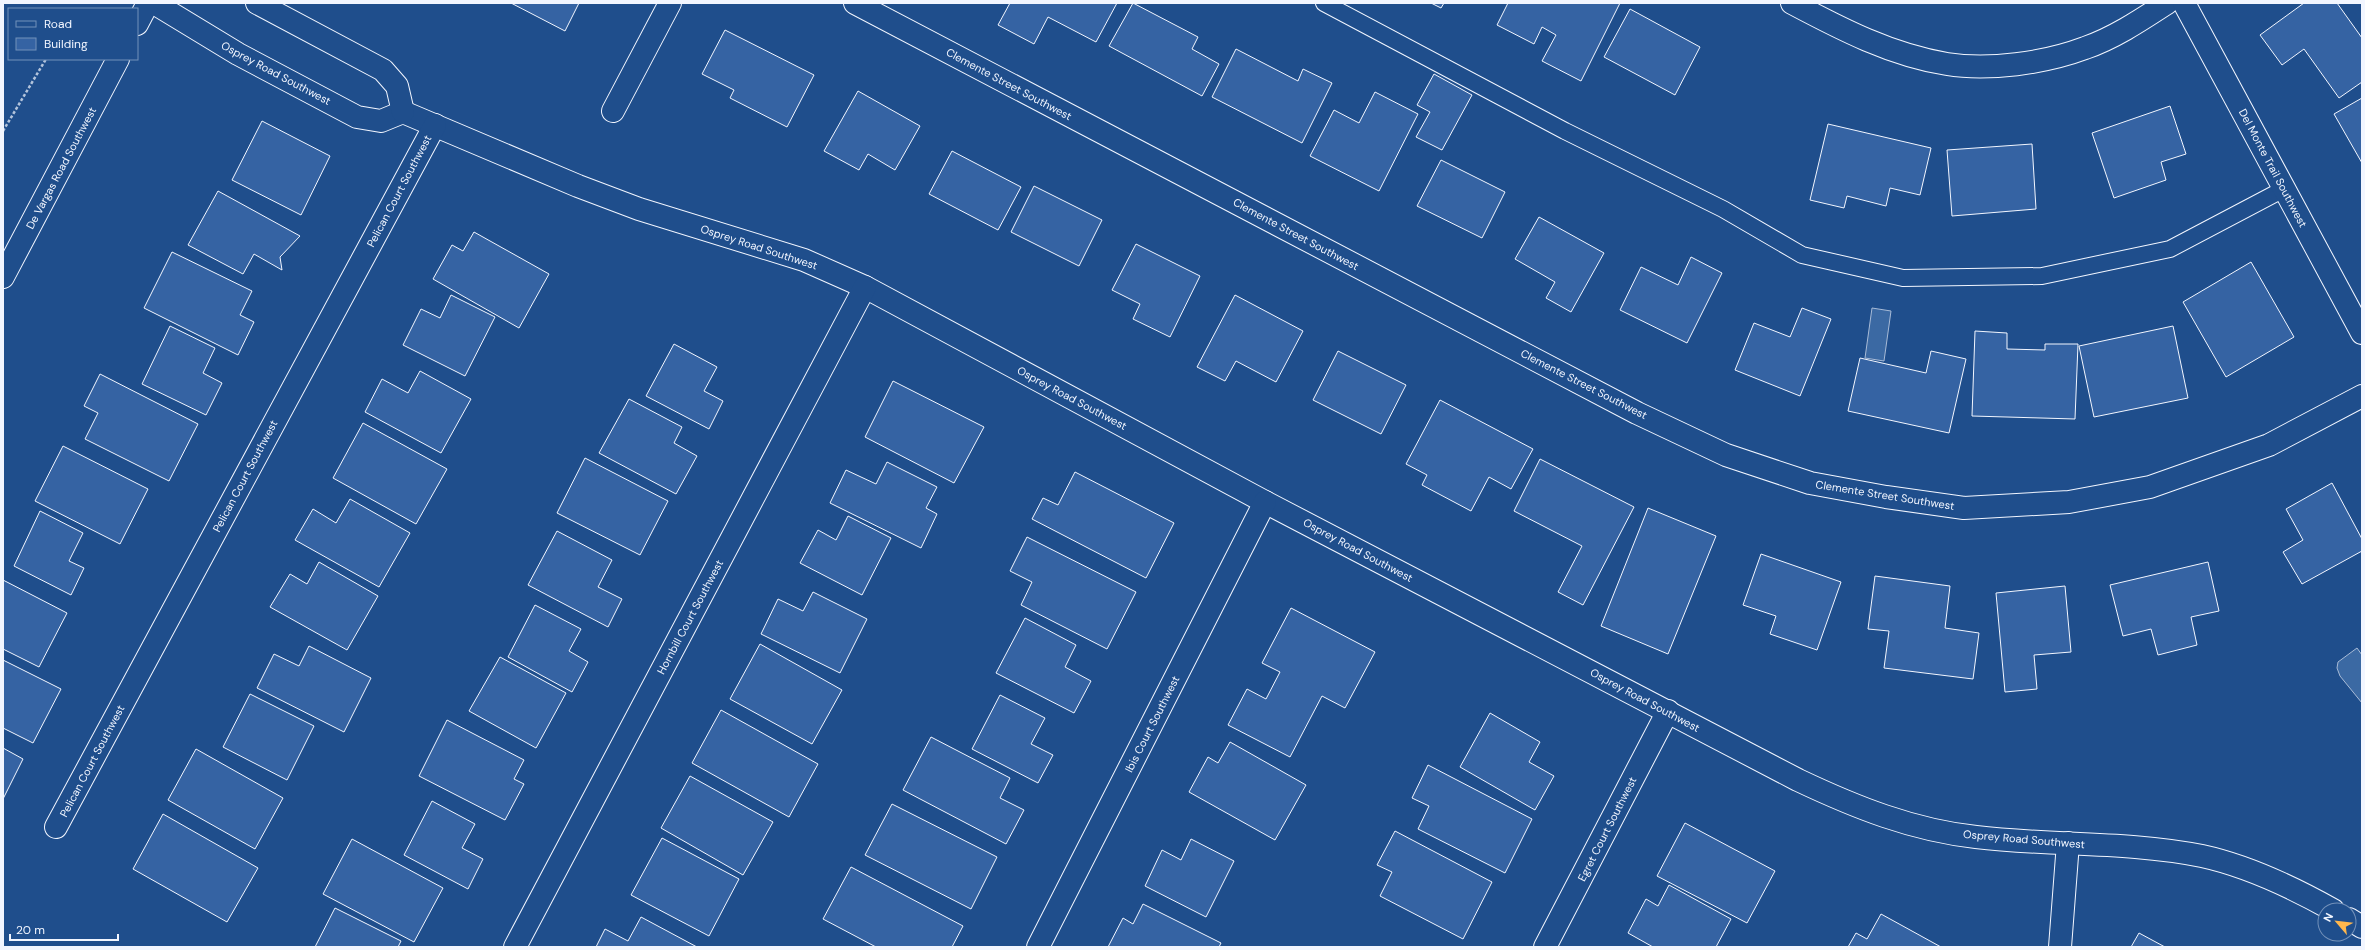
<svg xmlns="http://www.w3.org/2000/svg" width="2365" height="950" font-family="'DM Sans',sans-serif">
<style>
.water{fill:#3b69a3;stroke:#a8bbd7}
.building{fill:#3563a3;stroke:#f2f6ff}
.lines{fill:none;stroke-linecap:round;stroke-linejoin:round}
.service-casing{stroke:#f2f6ff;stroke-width:18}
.minor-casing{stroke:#f2f6ff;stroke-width:24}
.tertiary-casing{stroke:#f2f6ff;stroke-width:24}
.path{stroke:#b3c4dc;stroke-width:2.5;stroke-dasharray:3 2;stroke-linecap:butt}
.service{stroke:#1f4e8c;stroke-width:16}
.minor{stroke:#1f4e8c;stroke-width:22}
.tertiary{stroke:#1f4e8c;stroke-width:22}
.labels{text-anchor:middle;stroke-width:3;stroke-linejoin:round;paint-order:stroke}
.street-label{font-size:11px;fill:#f2f6ff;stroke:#1f4e8c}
</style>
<rect width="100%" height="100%" fill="#1f4e8c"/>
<g class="water">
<path d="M1872 308 1891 311 1884 361 1865 358Z"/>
<path d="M2357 648 2362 655V703L2340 676 2337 668 2338 662Z"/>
</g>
<g class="building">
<path d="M511 3H579L565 31Z"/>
<path d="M1010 3H1117L1096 42 1048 17 1034 44 998 25Z"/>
<path d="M1133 3 1198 37 1192 49 1219 64 1202 96 1109 46Z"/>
<path d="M1431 3H1444L1441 8Z"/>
<path d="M1508 3H1620L1581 81 1542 61 1556 35 1542 27 1534 44 1497 25Z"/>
<path d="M2304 3H2337L2362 38V82L2339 98 2304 49 2282 65 2260 35Z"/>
<path d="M1630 9 1700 47 1675 95 1604 57Z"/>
<path d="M725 30 814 75 787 127 730 98 734 90 702 74Z"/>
<path d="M1236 49 1298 81 1303 69 1332 83 1302 143 1212 97Z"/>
<path d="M1434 74 1472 95 1442 150 1416 137 1430 112 1417 105Z"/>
<path d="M858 91 920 126 895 170 868 154 859 170 824 151Z"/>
<path d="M1375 92 1418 114 1379 191 1310 156 1334 110 1359 123Z"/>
<path d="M2362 98V163L2334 114Z"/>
<path d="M2170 106 2186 154 2161 162 2166 180 2114 198 2092 133Z"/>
<path d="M262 121 330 156 301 215 232 180Z"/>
<path d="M1828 124 1931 148 1920 195 1890 188 1886 206 1847 196 1844 208 1810 200Z"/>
<path d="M2032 144 2036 209 1952 216 1947 150Z"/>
<path d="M952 151 1021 187 998 230 929 194Z"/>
<path d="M1441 160 1505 192 1482 238 1417 206Z"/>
<path d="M1034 186 1102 220 1079 266 1011 232Z"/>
<path d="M218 191 300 236 280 257 282 270 254 254 243 274 188 245Z"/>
<path d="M1539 217 1604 253 1571 312 1546 298 1555 282 1515 259Z"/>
<path d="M474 232 549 274 519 328 433 279 452 245 463 251Z"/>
<path d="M1136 244 1200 276 1170 337 1133 319 1140 304 1112 290Z"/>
<path d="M172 252 252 291 240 315 254 322 238 355 144 308Z"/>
<path d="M1691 257 1722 273 1687 343 1620 310 1641 267 1678 285Z"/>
<path d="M2251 262 2294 337 2226 377 2183 302Z"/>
<path d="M451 295 495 317 465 376 403 345 421 309 440 318Z"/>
<path d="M1235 295 1303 331 1276 382 1236 361 1225 381 1197 367Z"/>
<path d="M1802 308 1831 319 1800 396 1735 370 1754 323 1790 337Z"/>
<path d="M170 326 215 348 203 373 222 383 206 415 142 384Z"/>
<path d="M2173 326 2188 398 2094 417 2079 346Z"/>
<path d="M1975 331 2007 333V349L2045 350V344H2078L2075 419 1972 416Z"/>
<path d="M674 344 717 367 704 391 723 401 709 429 646 396Z"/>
<path d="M1338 351 1406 385 1381 434 1313 400Z"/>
<path d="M1931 351 1966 359 1949 433 1848 411 1860 358 1926 373Z"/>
<path d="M420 371 471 399 441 453 365 412 382 379 408 393Z"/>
<path d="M100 374 198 424 169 481 85 439 98 413 84 406Z"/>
<path d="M893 381 984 427 954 483 865 437Z"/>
<path d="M629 399 682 427 674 443 697 456 676 494 599 453Z"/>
<path d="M1440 400 1533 449 1511 489 1489 477 1471 511 1422 485 1427 475 1406 464Z"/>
<path d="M363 423 447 469 416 524 333 478Z"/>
<path d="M63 446 148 489 120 544 35 501Z"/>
<path d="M585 458 668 501 640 555 557 513Z"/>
<path d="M1540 459 1634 507 1583 605 1558 592 1582 546 1514 511Z"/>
<path d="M887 462 937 487 926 508 937 514 921 548 830 503 846 470 876 484Z"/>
<path d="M1075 472 1174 523 1146 578 1032 519 1043 498 1058 505Z"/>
<path d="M2332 483 2362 539V551L2302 584 2283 552 2303 540 2286 509Z"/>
<path d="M350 499 410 533 379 587 295 540 313 509 336 523Z"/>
<path d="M1648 508 1716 536 1668 654 1601 626Z"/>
<path d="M40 511 83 533 69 561 84 568 71 595 14 566Z"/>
<path d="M848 516 891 538 862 595 800 563 818 530 836 540Z"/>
<path d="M557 531 612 560 598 587 622 599 608 627 528 585Z"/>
<path d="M1027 537 1136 592 1107 649 1021 605 1032 582 1010 571Z"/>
<path d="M1761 554 1841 582 1817 650 1770 634 1776 616 1743 605Z"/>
<path d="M319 562 378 596 347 650 270 607 290 574 307 584Z"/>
<path d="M2208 562 2219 611 2191 617 2197 645 2158 655 2151 629 2123 636 2110 585Z"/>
<path d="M1875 576 1950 586 1945 628 1979 633 1973 679 1884 668 1889 631 1868 629Z"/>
<path d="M3 580 67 613 39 667 3 649Z"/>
<path d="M2065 586 2071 652 2034 655 2037 689 2005 692 1996 593Z"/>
<path d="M813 592 867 619 840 673 761 634 778 599 803 611Z"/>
<path d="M535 605 581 629 569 651 588 662 572 692 508 657Z"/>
<path d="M1291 608 1375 652 1345 708 1322 696 1290 757 1228 725 1247 689 1266 699 1280 672 1262 663Z"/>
<path d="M1025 618 1076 645 1065 667 1091 681 1074 713 996 673Z"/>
<path d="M760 644 842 690 812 744 730 699Z"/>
<path d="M309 646 371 678 344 732 257 688 274 654 299 666Z"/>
<path d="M500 657 566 693 536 748 469 711Z"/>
<path d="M3 660 61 689 33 743 3 728Z"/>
<path d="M250 694 314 726 287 780 223 747Z"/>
<path d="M1000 695 1045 718 1031 744 1053 755 1038 783 972 749Z"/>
<path d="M721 710 818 764 789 817 692 763Z"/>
<path d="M1490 713 1540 742 1529 762 1554 776 1535 810 1460 767Z"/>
<path d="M447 720 524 760 514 779 524 784 505 820 419 776Z"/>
<path d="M931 737 1010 778 1000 798 1024 810 1006 844 903 790Z"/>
<path d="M1230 742 1306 785 1275 840 1189 792 1208 757 1218 763Z"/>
<path d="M3 748 23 759 3 799Z"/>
<path d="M196 749 283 798 255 849 168 800Z"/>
<path d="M1428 765 1532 819 1505 873 1418 829 1429 806 1412 798Z"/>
<path d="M690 776 773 822 743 875 661 828Z"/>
<path d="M432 801 475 824 462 848 483 859 468 889 404 855Z"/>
<path d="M892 804 997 857 971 909 865 855Z"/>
<path d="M163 814 258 868 227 922 133 869Z"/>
<path d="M1685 823 1775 871 1747 923 1657 876Z"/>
<path d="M1395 831 1492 882 1463 939 1380 896 1392 872 1377 865Z"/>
<path d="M662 838 739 879 709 936 631 895Z"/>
<path d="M352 839 443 888 414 942 323 894Z"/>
<path d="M1191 839 1234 861 1206 917 1145 886 1162 850 1181 860Z"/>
<path d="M851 867 963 926 952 947H876L823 919Z"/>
<path d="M1669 885 1731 919 1716 947H1653L1628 933 1646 899 1658 906Z"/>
<path d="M1143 904 1221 943 1219 947H1108L1123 918 1133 924Z"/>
<path d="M335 908 401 941 398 947H315Z"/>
<path d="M1881 914 1941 947H1848L1856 933 1867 939Z"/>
<path d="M641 917 697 947H596L605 929 628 941Z"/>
<path d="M2139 933 2165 947H2131Z"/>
</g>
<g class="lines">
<defs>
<path id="service" d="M1324 3 1565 131 1723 209 1802 255 1903 278 2042 276 2170 249 2284 189"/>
<g id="minor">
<path d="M154 3 238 54 357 117 381 121 403 112 578 186 639 209 804 260 865 287 1265 502 1798 780C1855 807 1912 830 1976 837 2051 846 2127 841 2202 856 2248 866 2292 887 2333 910"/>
<path d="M257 3 383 70 397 86 403 112"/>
<path d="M855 3 1637 413 1726 455 1810 483 1886 497 1964 508 2069 502 2150 487 2269 445 2362 396"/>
<path d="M1792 3C1841 29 1891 55 1947 64 1988 71 2045 63 2085 48 2114 38 2141 20 2167 3"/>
<path d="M2184 3 2362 333"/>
<path d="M613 111 670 3"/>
<path d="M56 827 435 125"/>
<path d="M2349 919 2362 927"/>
<path d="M515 947 865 287"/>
<path d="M1038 947 1265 502"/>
<path d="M1545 947 1668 711"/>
<path d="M2060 947 2068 843"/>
</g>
<g id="tertiary">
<path d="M137 24 148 3"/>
<path d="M3 277 118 59"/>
</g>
</defs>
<use href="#service" class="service-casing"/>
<use href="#minor" class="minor-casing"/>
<use href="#tertiary" class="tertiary-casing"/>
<path class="path" d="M3 131 46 59"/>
<use href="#service" class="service"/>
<use href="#minor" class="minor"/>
<use href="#tertiary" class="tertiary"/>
</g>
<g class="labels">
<g class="street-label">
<text transform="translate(276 73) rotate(28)" y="4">Osprey Road Southwest</text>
<text transform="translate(1009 84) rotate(28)" y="4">Clemente Street Southwest</text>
<text transform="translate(61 168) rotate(-62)" y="4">De Vargas Road Southwest</text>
<text transform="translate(2273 168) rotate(62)" y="4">Del Monte Trail Southwest</text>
<text transform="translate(399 191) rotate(-62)" y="4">Pelican Court Southwest</text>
<text transform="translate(1296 234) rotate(28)" y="4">Clemente Street Southwest</text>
<text transform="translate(759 247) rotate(18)" y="4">Osprey Road Southwest</text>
<text transform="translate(1584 384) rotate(27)" y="4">Clemente Street Southwest</text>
<text transform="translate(1072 398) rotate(28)" y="4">Osprey Road Southwest</text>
<text transform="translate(245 476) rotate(-62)" y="4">Pelican Court Southwest</text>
<text transform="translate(1885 495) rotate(9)" y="4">Clemente Street Southwest</text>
<text transform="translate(1358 550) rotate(28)" y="4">Osprey Road Southwest</text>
<text transform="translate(690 617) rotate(-62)" y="4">Hornbill Court Southwest</text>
<text transform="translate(1645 700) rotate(28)" y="4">Osprey Road Southwest</text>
<text transform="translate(1152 724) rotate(-63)" y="4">Ibis Court Southwest</text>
<text transform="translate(92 761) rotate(-62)" y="4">Pelican Court Southwest</text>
<text transform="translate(1607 829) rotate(-63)" y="4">Egret Court Southwest</text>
<text transform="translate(2024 839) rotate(5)" y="4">Osprey Road Southwest</text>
</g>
</g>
<rect width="2365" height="950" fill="none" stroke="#f2f6ff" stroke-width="8"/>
<rect x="8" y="8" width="130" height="52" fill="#1f4e8c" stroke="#7391ba"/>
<rect x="16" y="21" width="20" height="6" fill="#1f4e8c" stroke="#7391ba"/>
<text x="44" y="28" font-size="12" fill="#f2f6ff">Road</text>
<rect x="16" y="38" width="20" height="12" fill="#3563a3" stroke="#7391ba"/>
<text x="44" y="48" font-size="12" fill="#f2f6ff">Building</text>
<g transform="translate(2337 922) rotate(298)"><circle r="19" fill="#1f4e8c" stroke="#7391ba"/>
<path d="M0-3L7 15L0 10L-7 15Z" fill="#ffb74d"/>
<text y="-6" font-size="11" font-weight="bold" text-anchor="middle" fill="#f2f6ff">N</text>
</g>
<path d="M10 934v6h108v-6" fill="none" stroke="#f2f6ff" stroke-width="2"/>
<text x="16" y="934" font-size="12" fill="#f2f6ff" stroke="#1f4e8c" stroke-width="3" paint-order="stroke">20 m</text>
</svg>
